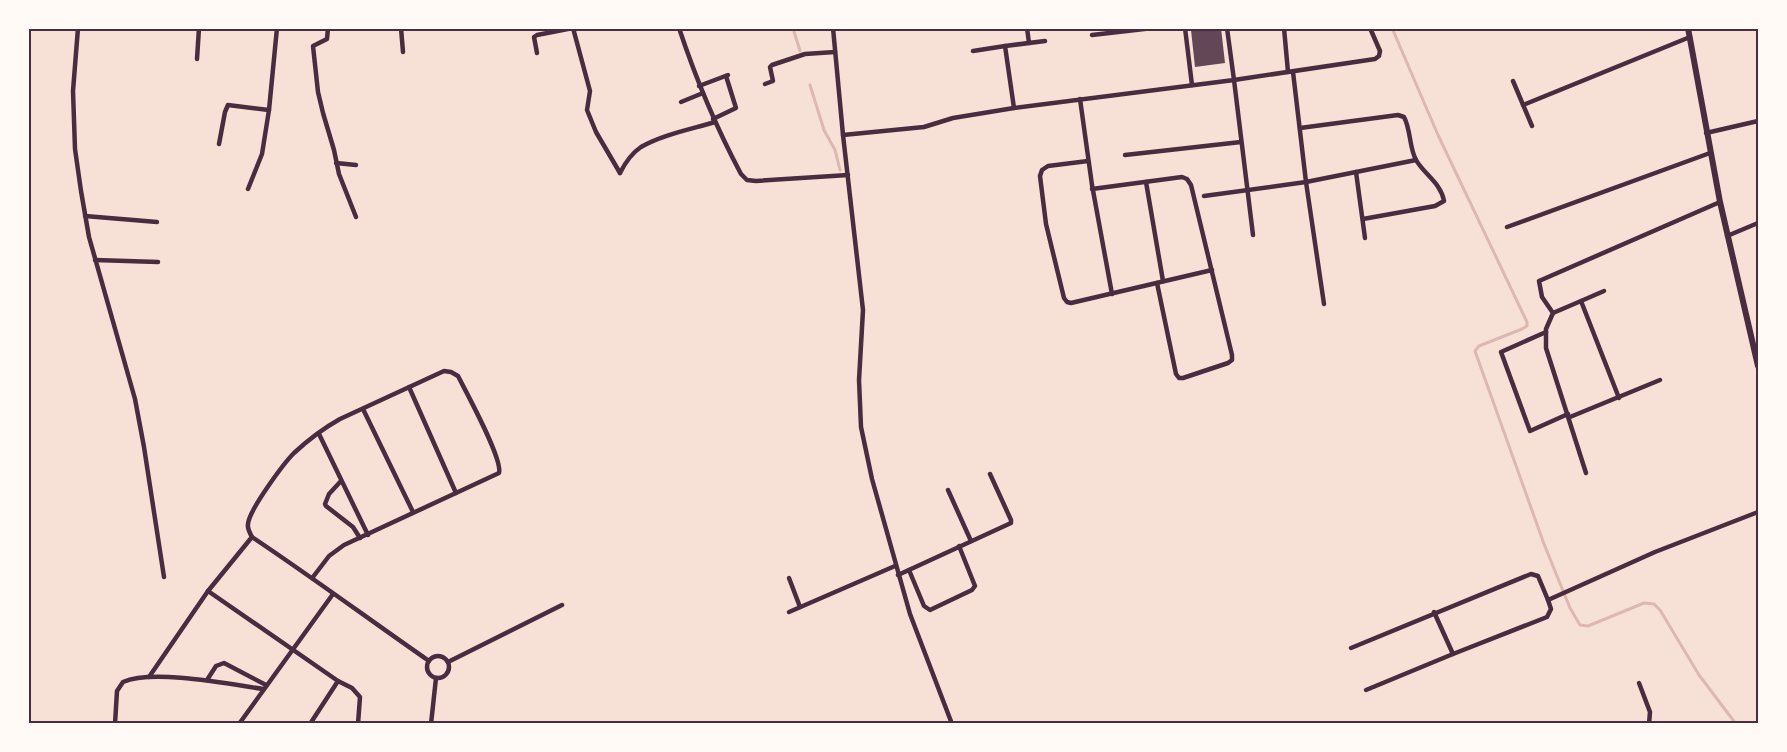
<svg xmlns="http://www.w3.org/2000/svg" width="1787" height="752" font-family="'Work Sans',sans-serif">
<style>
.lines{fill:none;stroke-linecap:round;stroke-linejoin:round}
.stream{stroke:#dcb8b0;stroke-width:3}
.building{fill:#644757}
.minor{stroke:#4a2c40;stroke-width:4.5}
.secondary{stroke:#4a2c40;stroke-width:6}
.neatline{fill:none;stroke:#4a2c40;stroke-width:2}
</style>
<rect width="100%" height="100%" fill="#f7e1d7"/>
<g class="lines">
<g class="stream">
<path d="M793 28 800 51"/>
<path d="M1392 28 1438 135 1527 322V326L1522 329 1479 346 1475 351 1544 544 1570 608 1580 625 1588 626 1644 603 1654 604 1660 610 1699 675 1736 724"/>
<path d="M810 85 824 130 835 150 840 170"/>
</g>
</g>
<path class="building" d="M1207 28H1221L1225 63 1195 67 1191 30Z"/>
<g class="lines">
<g class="minor">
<path d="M78 28 73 91 75 149 81 191 89 237 135 399 144 447 164 577"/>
<path d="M328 28 327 39 313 46 318 92 323 113 334 150 339 174 356 217"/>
<path d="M373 28H381"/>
<path d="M401 28 403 52"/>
<path d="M573 28 590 91 587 110 596 132 620 173"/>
<path d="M679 28C696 79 716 127 741 174L747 180 756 181 848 175"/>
<path d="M833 28 843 135 863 310 859 380 861 427 872 479 910 614 952 724"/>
<path d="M1027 28 1029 43"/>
<path d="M1185 28 1192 85"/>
<path d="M1284 28 1288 72"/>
<path d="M1092 35 1153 28"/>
<path d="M973 51 1005 46"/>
<path d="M537 53 534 37 537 35 573 28"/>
<path d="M197 59 199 28"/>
<path d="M1293 72 1306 182 1324 304"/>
<path d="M1513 81 1532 126"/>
<path d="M765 84 773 81 770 67 772 65 805 54 835 52"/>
<path d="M699 86 728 75"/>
<path d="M1080 99 1092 185 1112 294"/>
<path d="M681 102 703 93"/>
<path d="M1523 105 1690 37"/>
<path d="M1014 108 1005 46 1045 41"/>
<path d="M713 119 736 108 726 76"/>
<path d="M1300 128 1398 115 1404 117C1411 130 1409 147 1416 160 1424 174 1441 183 1444 201L1435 206 1363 219"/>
<path d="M1706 133 1758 121"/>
<path d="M843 135 924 127 953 118 1014 108 1234 80 1227 28"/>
<path d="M219 144 225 112 228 105 269 110"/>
<path d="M1125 155 1241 142"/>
<path d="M1088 161 1048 166 1042 170 1040 176 1046 224 1064 298 1067 302 1071 303 1212 270"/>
<path d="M336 163 356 165"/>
<path d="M1356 172 1365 238"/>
<path d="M620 173C625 163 632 153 641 147 661 135 692 129 715 122"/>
<path d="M1146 182 1163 281"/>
<path d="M248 189 262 154 269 110 277 28"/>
<path d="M1092 189 1182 177 1187 179 1191 185 1232 355V360L1228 363 1183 378H1179L1176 374 1157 283"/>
<path d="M1204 196 1306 182 1416 160"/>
<path d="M85 216 157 222"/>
<path d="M1507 227 1710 153"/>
<path d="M1253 235 1234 80 1375 59 1379 56 1380 51 1370 28"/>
<path d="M1727 236 1758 223"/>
<path d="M95 260 158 262"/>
<path d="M1581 301 1604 291"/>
<path d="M1553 313 1542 297 1539 281 1720 202"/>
<path d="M1546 332 1501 352 1530 431 1568 414"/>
<path d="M409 387 456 493"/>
<path d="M363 409 413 512"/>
<path d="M1570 417 1660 380"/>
<path d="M319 434 368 535"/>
<path d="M1586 473 1546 348V329L1553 313 1581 301 1619 398"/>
<path d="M341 481 329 494 325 504 326 506 353 527 360 538"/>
<path d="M948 490 971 541"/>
<path d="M252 537C250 533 247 529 248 524 249 510 284 463 294 453 308 440 324 428 340 419L444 371 451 372 458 376C466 392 503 459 499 473L344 545 329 556 313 577"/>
<path d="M909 570 924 606 930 610 972 590 975 586 959 546"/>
<path d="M898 575 1011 523V520L990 474"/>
<path d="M789 578 800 607"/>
<path d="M208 591 338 681 310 724"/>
<path d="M789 612 895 566"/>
<path d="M1434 612 1453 654 1547 617 1551 609 1548 600 1655 552 1758 512"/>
<path d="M1351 648 1531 574 1538 576 1548 600"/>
<circle cx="438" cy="667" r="11"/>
<path d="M448 662 562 605"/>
<path d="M149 677 208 591 252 537C312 577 370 620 429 661"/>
<path d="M207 680 216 666 224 663 266 685"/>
<path d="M338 681 352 688 360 697 358 724"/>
<path d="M1639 683 1650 712 1649 724"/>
<path d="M1366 690 1453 654"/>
<path d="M115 724 117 691 123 682C153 669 229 684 263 689"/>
<path d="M239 724 333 594"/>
<path d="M431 724 436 678"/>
</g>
<path class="secondary" d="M1688 28 1720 202 1758 366"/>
</g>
<rect width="1787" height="752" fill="none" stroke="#fffaf5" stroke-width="60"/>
<rect x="30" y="30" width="1727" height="692" class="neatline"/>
</svg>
